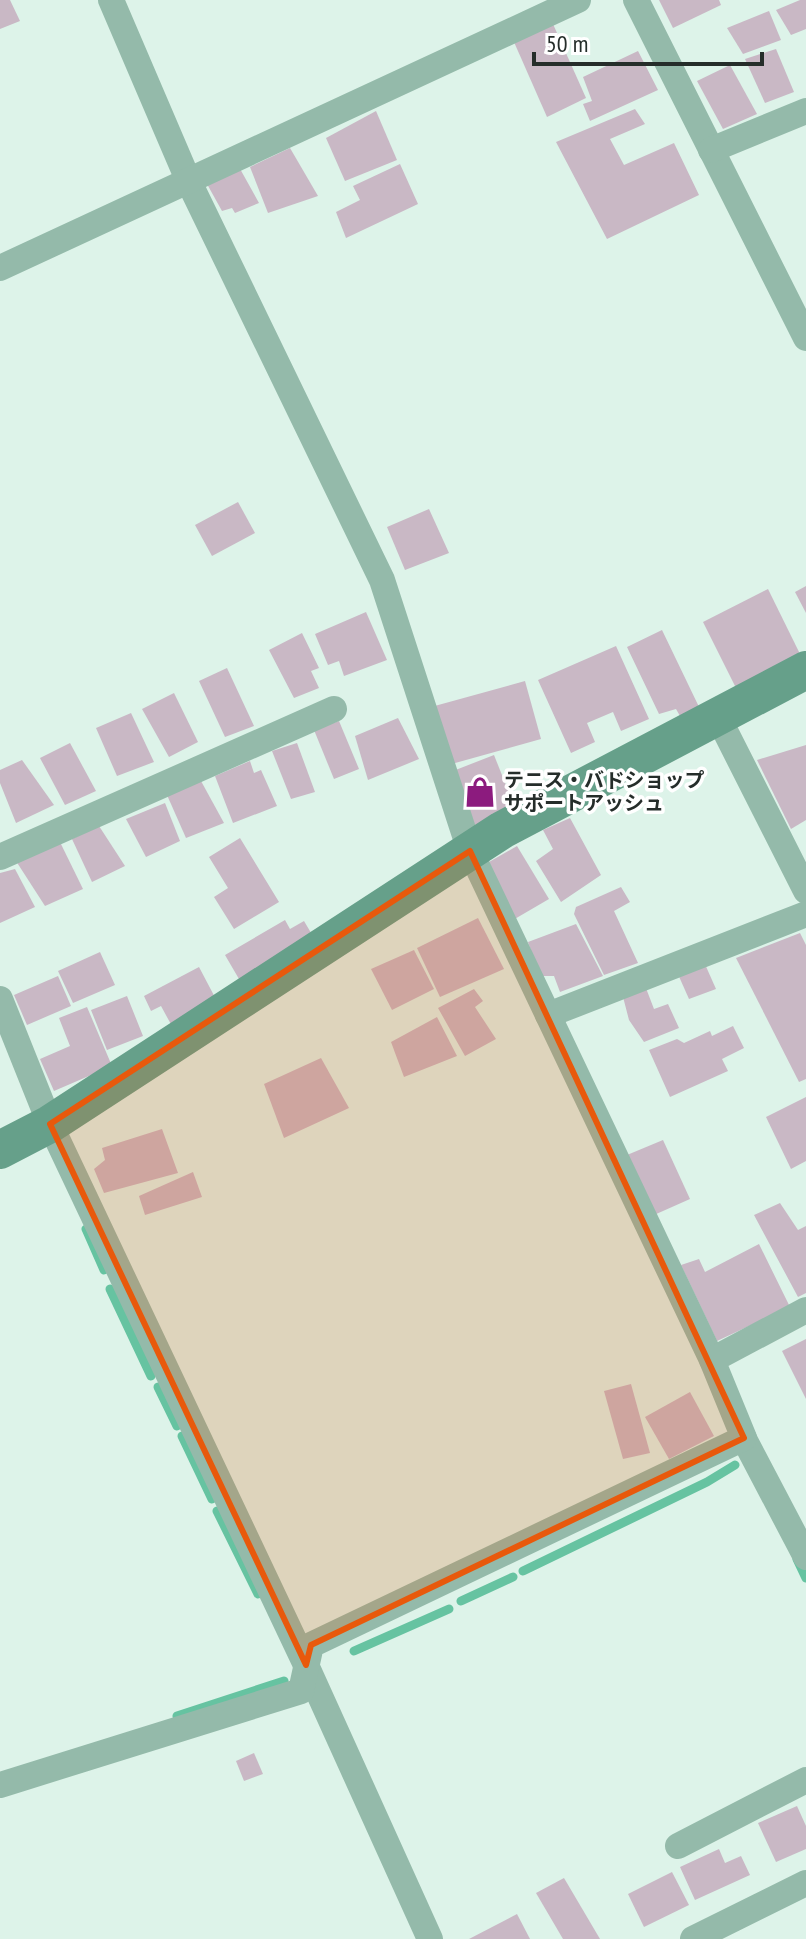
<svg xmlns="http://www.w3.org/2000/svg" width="806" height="1939" font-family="'PT Sans Narrow','Noto Sans JP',sans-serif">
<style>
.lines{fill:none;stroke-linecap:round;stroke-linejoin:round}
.stream{stroke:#66c3a1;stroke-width:9}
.building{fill:#c9b8c5}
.street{stroke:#94baaa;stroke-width:26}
.secondary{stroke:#66a08a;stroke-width:38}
.marked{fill:#e8590c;fill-opacity:0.2;stroke:#e8590c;stroke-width:6;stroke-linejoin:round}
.labels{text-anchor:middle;stroke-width:7;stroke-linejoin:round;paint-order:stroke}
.poi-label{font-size:20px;font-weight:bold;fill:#252d2a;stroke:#fff;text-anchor:start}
</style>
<rect width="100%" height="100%" fill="#ddf3e9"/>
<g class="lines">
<g class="stream">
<path d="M86 1229 104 1270"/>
<path d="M110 1289 151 1376"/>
<path d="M158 1387 177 1426"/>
<path d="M182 1436 212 1499"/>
<path d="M217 1511 258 1594"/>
<path d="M797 1559 806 1578"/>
<path d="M523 1571 707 1482 735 1465"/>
<path d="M461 1601 513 1577"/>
<path d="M354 1651 449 1609"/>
<path d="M177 1716 284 1681"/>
</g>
</g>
<g class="building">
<path d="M0 0H10L20 21 0 29Z"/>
<path d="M659 0H719L721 5 673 28Z"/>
<path d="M800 0H806V29L791 35 776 10Z"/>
<path d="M769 11 781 40 743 54 727 28Z"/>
<path d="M553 24 586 98 547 117 514 42Z"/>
<path d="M776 49 794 92 765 103 745 59Z"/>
<path d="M638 51 658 90 590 121 583 104 592 101 583 77Z"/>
<path d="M730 65 757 114 723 129 697 81Z"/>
<path d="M635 109 645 124 610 139 624 165 674 143 699 195 607 239 556 142Z"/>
<path d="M376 111 397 160 345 181 326 138Z"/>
<path d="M290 148 318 196 268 213 250 167Z"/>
<path d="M400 164 418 204 346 238 336 212 360 200 353 186Z"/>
<path d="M239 167 259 203 235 213 232 208 222 211 207 184Z"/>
<path d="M238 502 255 533 212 556 195 525Z"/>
<path d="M429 509 449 553 405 570 387 527Z"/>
<path d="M806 586V613L795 592Z"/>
<path d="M768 589 801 656 736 688 703 622Z"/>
<path d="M366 612 387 660 344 676 339 661 328 665 315 634Z"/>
<path d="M662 630 700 709 680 716 676 709 659 714 627 647Z"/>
<path d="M302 633 319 668 311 671 319 688 294 698 269 650Z"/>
<path d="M616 646 649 719 621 731 613 712 587 723 595 742 571 753 538 680Z"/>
<path d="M227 668 254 726 225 737 199 681Z"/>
<path d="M525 681 541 739 448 765 431 707Z"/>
<path d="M174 693 198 742 169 757 142 709Z"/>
<path d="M131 713 154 762 117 776 96 728Z"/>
<path d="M398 718 419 759 368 780 355 736Z"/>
<path d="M339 721 359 769 334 779 314 730Z"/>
<path d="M70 743 96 791 65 805 40 758Z"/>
<path d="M297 743 315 792 291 799 272 751Z"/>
<path d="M806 745V820L791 829 757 760Z"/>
<path d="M494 755 519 818 478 834 453 771Z"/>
<path d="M22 760 54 805 16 823 0 783V770Z"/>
<path d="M250 761 254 773 261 770 277 806 233 823 215 776Z"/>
<path d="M201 781 224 823 186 838 167 795Z"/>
<path d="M165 803 180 841 146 857 126 819Z"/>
<path d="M570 818 601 875 561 902 536 861 553 849 543 830Z"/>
<path d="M99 826 125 866 92 882 72 839Z"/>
<path d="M58 838 83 889 45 906 16 861Z"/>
<path d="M240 838 279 902 234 929 214 897 228 888 209 857Z"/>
<path d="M517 846 549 899 513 920 489 862Z"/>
<path d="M15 869 35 907 0 923V873Z"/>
<path d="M621 887 630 902 614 911 638 963 604 975 574 914 576 907Z"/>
<path d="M478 918 504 969 440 997 417 948Z"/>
<path d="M285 920 290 929 304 921 320 948 246 991 225 955Z"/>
<path d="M576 924 603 976 560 992 554 976H540L528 942Z"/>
<path d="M800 933 806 945V1079L799 1082 736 958Z"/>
<path d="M414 950 434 989 392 1010 371 969Z"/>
<path d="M100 952 115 985 73 1003 58 971Z"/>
<path d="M704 962 716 989 689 999 677 972Z"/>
<path d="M199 967 219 1005 173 1028 161 1006 151 1011 144 996Z"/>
<path d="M58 976 71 1006 27 1025 14 995Z"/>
<path d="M644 983 654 1009 668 1004 679 1028 644 1042 629 1020 622 993Z"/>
<path d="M474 989 483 1001 475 1007 496 1039 465 1056 438 1008Z"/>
<path d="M127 996 143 1036 107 1050 91 1010Z"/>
<path d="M87 1007 112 1066 54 1091 40 1059 70 1046 59 1018Z"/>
<path d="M437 1017 457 1056 404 1077 391 1042Z"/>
<path d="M733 1026 744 1048 722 1059 728 1071 670 1097 649 1050 677 1039 684 1043 710 1031 712 1036Z"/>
<path d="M321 1058 349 1108 284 1138 264 1084Z"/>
<path d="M806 1097V1161L791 1169 766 1117Z"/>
<path d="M162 1129 178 1173 104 1193 94 1169 105 1160 102 1148Z"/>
<path d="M663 1140 690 1199 654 1215 627 1155Z"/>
<path d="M193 1172 202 1197 145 1215 139 1196Z"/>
<path d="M780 1203 798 1230 806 1226V1293L798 1297 754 1215Z"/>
<path d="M759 1244 790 1307 717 1341 681 1265 699 1259 705 1272Z"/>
<path d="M806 1339V1399L782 1351Z"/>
<path d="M631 1384 650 1453 623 1459 604 1391Z"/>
<path d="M690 1392 714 1436 669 1459 645 1417Z"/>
<path d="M254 1753 263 1774 244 1781 236 1761Z"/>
<path d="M797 1806 806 1826V1849L776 1862 758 1823Z"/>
<path d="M719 1849 725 1863 741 1856 750 1875 695 1900 680 1867Z"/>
<path d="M672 1872 689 1905 644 1927 628 1894Z"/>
<path d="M564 1878 600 1939H563L536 1893Z"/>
<path d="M517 1914 530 1939H469Z"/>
</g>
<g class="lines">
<g class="street">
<path d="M111 0 189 182 382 580 470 851 712 1360"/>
<path d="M636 0 806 338"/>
<path d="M711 150 806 111"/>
<path d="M0 268 578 0"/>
<path d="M718 717 806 891"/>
<path d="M0 857 334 709"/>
<path d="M0 999 50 1124 306 1665 430 1939"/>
<path d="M548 1015 806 914"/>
<path d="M742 1435 806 1557"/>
<path d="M0 1785 301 1691 311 1645 744 1438 712 1360 806 1310"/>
<path d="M678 1846 806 1780"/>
<path d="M693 1939 806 1883"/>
</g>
<path class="secondary" d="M0 1150 50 1124 502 830 806 670"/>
</g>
<path class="marked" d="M470 851 744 1438 311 1645 306 1665 50 1124Z"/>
<defs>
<symbol id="shop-bare" viewBox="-9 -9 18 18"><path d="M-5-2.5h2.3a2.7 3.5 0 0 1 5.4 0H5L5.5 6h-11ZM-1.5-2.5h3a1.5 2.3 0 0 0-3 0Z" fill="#8c1b7e" stroke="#fff" stroke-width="2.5" paint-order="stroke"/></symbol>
</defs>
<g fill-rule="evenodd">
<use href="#shop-bare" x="458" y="770" width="44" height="44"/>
</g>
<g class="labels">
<g class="poi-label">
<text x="504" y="787">テニス・バドショップ<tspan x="504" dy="23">サポートアッシュ</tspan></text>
</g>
</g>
<path d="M534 52v12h228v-12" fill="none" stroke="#252d2a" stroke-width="4"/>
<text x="546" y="52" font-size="24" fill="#252d2a" stroke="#ffffff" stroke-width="6" paint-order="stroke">50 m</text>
</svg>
